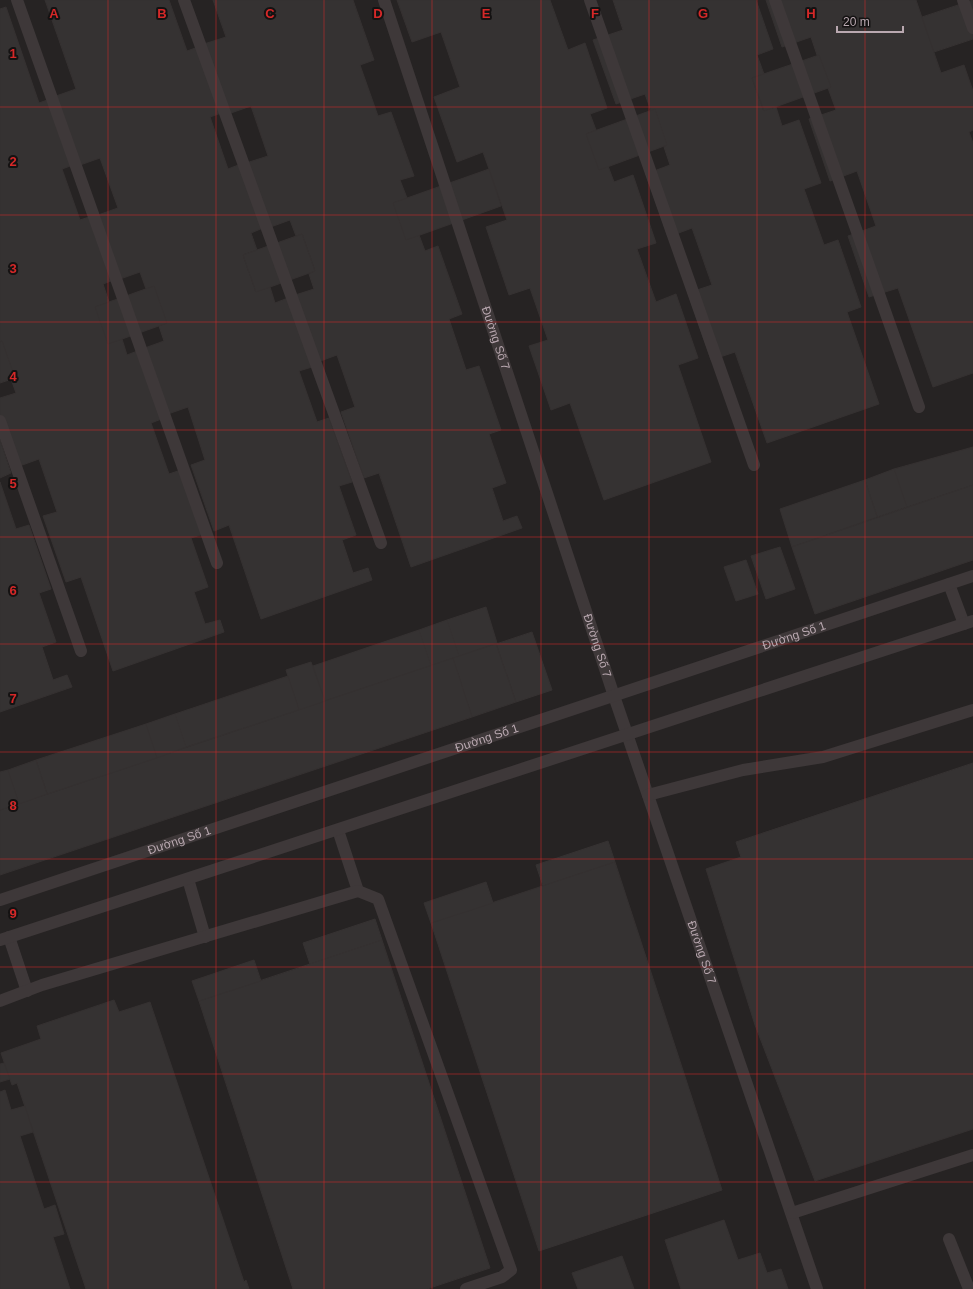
<svg xmlns="http://www.w3.org/2000/svg" width="973" height="1289" font-family="Helvetica,sans-serif">
<style>
.built{fill:#262323}
.building{fill:#353232;stroke:#353131}
.lines{fill:none;stroke-linecap:round;stroke-linejoin:round}
.lane{stroke:#3e3839;stroke-width:12}
.grid{fill:none;stroke:#d62828;stroke-width:1;stroke-opacity:0.55}
.labels{text-anchor:middle;stroke-width:4;stroke-linejoin:round;paint-order:stroke}
.street-label{font-size:12px;fill:#b9a8b0;stroke:#141212}
.grid-label{font-size:13px;text-anchor:middle;font-weight:bold;fill:#d62828;stroke:#141212;stroke-width:4;stroke-linejoin:round;paint-order:stroke}
</style>
<rect width="100%" height="100%" fill="#191717"/>
<rect class="built" x="0" y="0" width="973" height="1289"/>
<g class="building">
<path d="M45 0H169L187 51 201 46 224 112 210 117 228 169 241 164 263 228 251 233 257 250 243 255 256 292 270 287 275 303 288 298 312 367 299 371 317 422 329 418 352 482 339 486 356 535 342 540 353 573 368 568 372 580 261 619 229 525 214 531 191 465 205 460 188 407 165 415 142 349 164 341 159 326 167 323 154 286 146 289 140 272 120 279 98 215 118 208 100 158 80 165 56 96 76 89Z"/>
<path d="M213 0H353L374 60 360 65 378 116 391 112 414 176 400 180 407 198 393 203 406 240 419 235 425 251 438 246 462 314 449 319 466 370 479 366 501 430 489 434 506 483 492 488 503 521 517 516 522 528 411 567 379 473 364 478 341 412 355 407 337 355 312 364 289 297 314 289 309 274 315 271 302 234 296 236 290 220 265 229 243 164 268 156 251 106 228 114 204 44 226 37Z"/>
<path d="M397 0H550L568 50 585 43 607 108 590 114 596 130 586 134 599 170 608 166 614 182 633 175 656 243 637 249 656 302 676 294 698 358 678 365 711 462 604 500 570 403 551 410 529 346 548 340 530 288 509 295 486 227 507 220 483 152 457 162 434 97 460 87 441 32 412 42Z"/>
<path d="M613 0H756L773 49 757 55 764 74 752 78 764 111 776 107 782 126 799 120 821 183 804 189 824 245 838 240 861 307 847 312 879 404 767 443 735 352 711 360 688 293 712 285 692 228 668 237 646 174 670 165 664 147 667 145 655 109 651 111 645 94 616 104 593 40 623 30Z"/>
<path d="M766 0H916L941 73 964 65 973 91V130L969 132 973 143V373L933 387 898 288 869 297 848 236 876 226 857 171 830 181 809 119 836 110 828 88 831 87 819 55H817L811 37 782 47Z"/>
<path d="M973 0V39L934 52 922 17Z"/>
<path d="M6 7 39 103 50 99 73 165 62 169 80 220 89 217 111 281 103 284 109 302 95 307 108 344 122 339 127 355 140 350 164 418 151 423 169 474 181 470 204 534 191 538 208 587 194 592 205 624 220 620 224 632 113 671 81 577 66 582 43 516 57 512 39 459 14 468 0 427V398L16 393 11 379 15 378 2 341 0 342V9Z"/>
<path d="M819 55 831 87 764 111 752 78Z"/>
<path d="M655 109 667 145 599 170 586 134Z"/>
<path d="M489 169 501 206 406 240 393 203Z"/>
<path d="M302 234 315 271 256 292 243 255Z"/>
<path d="M154 286 167 323 108 344 95 307Z"/>
<path d="M2 341 15 378 0 383V342Z"/>
<path d="M0 440 11 473 0 478Z"/>
<path d="M973 447V485L907 507 894 469Z"/>
<path d="M894 469 907 507 877 517 865 480Z"/>
<path d="M865 480 877 517 792 547 780 509Z"/>
<path d="M0 482 16 529 29 525 51 589 39 593 56 642 42 647 53 680 67 675 72 687 0 712Z"/>
<path d="M973 485V560L815 614 792 547Z"/>
<path d="M780 547 795 589 766 599 751 556Z"/>
<path d="M746 560 758 594 736 601 724 567Z"/>
<path d="M486 607 497 643 459 656 447 620Z"/>
<path d="M447 620 459 656 431 666 419 630Z"/>
<path d="M419 630 431 666 325 701 313 666Z"/>
<path d="M532 632 552 690 516 702 496 644Z"/>
<path d="M496 644 516 702 472 717 453 658Z"/>
<path d="M453 658 472 717 0 875V810Z"/>
<path d="M311 662 325 701 299 710 286 670Z"/>
<path d="M288 676 299 710 186 747 175 714Z"/>
<path d="M175 714 186 747 157 758 146 724Z"/>
<path d="M146 724 157 758 47 794 36 760Z"/>
<path d="M36 760 47 794 19 804 8 770Z"/>
<path d="M973 763V1129L815 1181 755 1025 706 869 741 857 736 842Z"/>
<path d="M8 770 19 804 0 810V772Z"/>
<path d="M608 841 615 862 543 886 536 865Z"/>
<path d="M615 862 722 1190 539 1251 431 923Z"/>
<path d="M486 882 493 903 431 923 424 903Z"/>
<path d="M375 919 382 940 310 964 303 943Z"/>
<path d="M382 940 490 1268 427 1289H293L199 1001Z"/>
<path d="M254 960 261 981 199 1001 192 981Z"/>
<path d="M114 1000 119 1012 150 1002 244 1282 246 1280 249 1289H86L17 1083 12 1085 1 1053 41 1039 37 1026Z"/>
<path d="M4 1063 10 1079 0 1082V1064Z"/>
<path d="M5 1090 11 1110 25 1106 33 1132 20 1136 44 1209 55 1205 64 1234 53 1237 70 1289H0V1092Z"/>
<path d="M724 1220 738 1260 760 1253 767 1273 781 1269 788 1289H681L665 1240Z"/>
<path d="M622 1256 634 1289H578L572 1273Z"/>
</g>
<g class="lines">
<g class="lane">
<path d="M17 0 217 563"/>
<path d="M184 0 381 543"/>
<path id="s1" d="M384 0 614 696 817 1289"/>
<path d="M590 0 754 465"/>
<path d="M775 0 919 407"/>
<path d="M963 0 973 28"/>
<path d="M0 421 81 651"/>
<path d="M949 584 964 624"/>
<path d="M648 795 743 770 823 757 973 710"/>
<path d="M338 830 358 891"/>
<path d="M188 879 205 937"/>
<path id="s2" d="M0 900 973 576"/>
<path d="M9 937 27 991"/>
<path d="M0 940 973 621"/>
<path d="M0 1001 42 985 358 891 378 899 511 1270 502 1277 466 1289"/>
<path d="M792 1213 973 1155"/>
<path d="M949 1239 969 1289"/>
</g>
</g>
<path class="grid" d="M108 0V1289M216 0V1289M324 0V1289M432 0V1289M541 0V1289M649 0V1289M757 0V1289M865 0V1289M0 107H973M0 215H973M0 322H973M0 430H973M0 537H973M0 644H973M0 752H973M0 859H973M0 967H973M0 1074H973M0 1182H973"/>
<g class="labels">
<g class="street-label">
<text dy="4" stroke="none"><textPath href="#s1" startOffset="356">Đường Số 7</textPath></text>
<text dy="4" stroke="none"><textPath href="#s2" startOffset="837">Đường Số 1</textPath></text>
<text dy="4" stroke="none"><textPath href="#s1" startOffset="680">Đường Số 7</textPath></text>
<text dy="4" stroke="none"><textPath href="#s2" startOffset="513">Đường Số 1</textPath></text>
<text dy="4" stroke="none"><textPath href="#s2" startOffset="189">Đường Số 1</textPath></text>
<text dy="4" stroke="none"><textPath href="#s1" startOffset="1004">Đường Số 7</textPath></text>
</g>
</g>
<g class="grid-label">
<text x="54" y="18">A</text>
<text x="162" y="18">B</text>
<text x="270" y="18">C</text>
<text x="378" y="18">D</text>
<text x="486" y="18">E</text>
<text x="595" y="18">F</text>
<text x="703" y="18">G</text>
<text x="811" y="18">H</text>
<text x="13" y="58">1</text>
<text x="13" y="166">2</text>
<text x="13" y="273">3</text>
<text x="13" y="381">4</text>
<text x="13" y="488">5</text>
<text x="13" y="595">6</text>
<text x="13" y="703">7</text>
<text x="13" y="810">8</text>
<text x="13" y="918">9</text>
</g>
<path d="M837 26v6h66v-6" fill="none" stroke="#b9a8b0" stroke-width="2"/>
<text x="843" y="26" font-size="12" fill="#b9a8b0" stroke="#141212" stroke-width="3" paint-order="stroke">20 m</text>
</svg>
